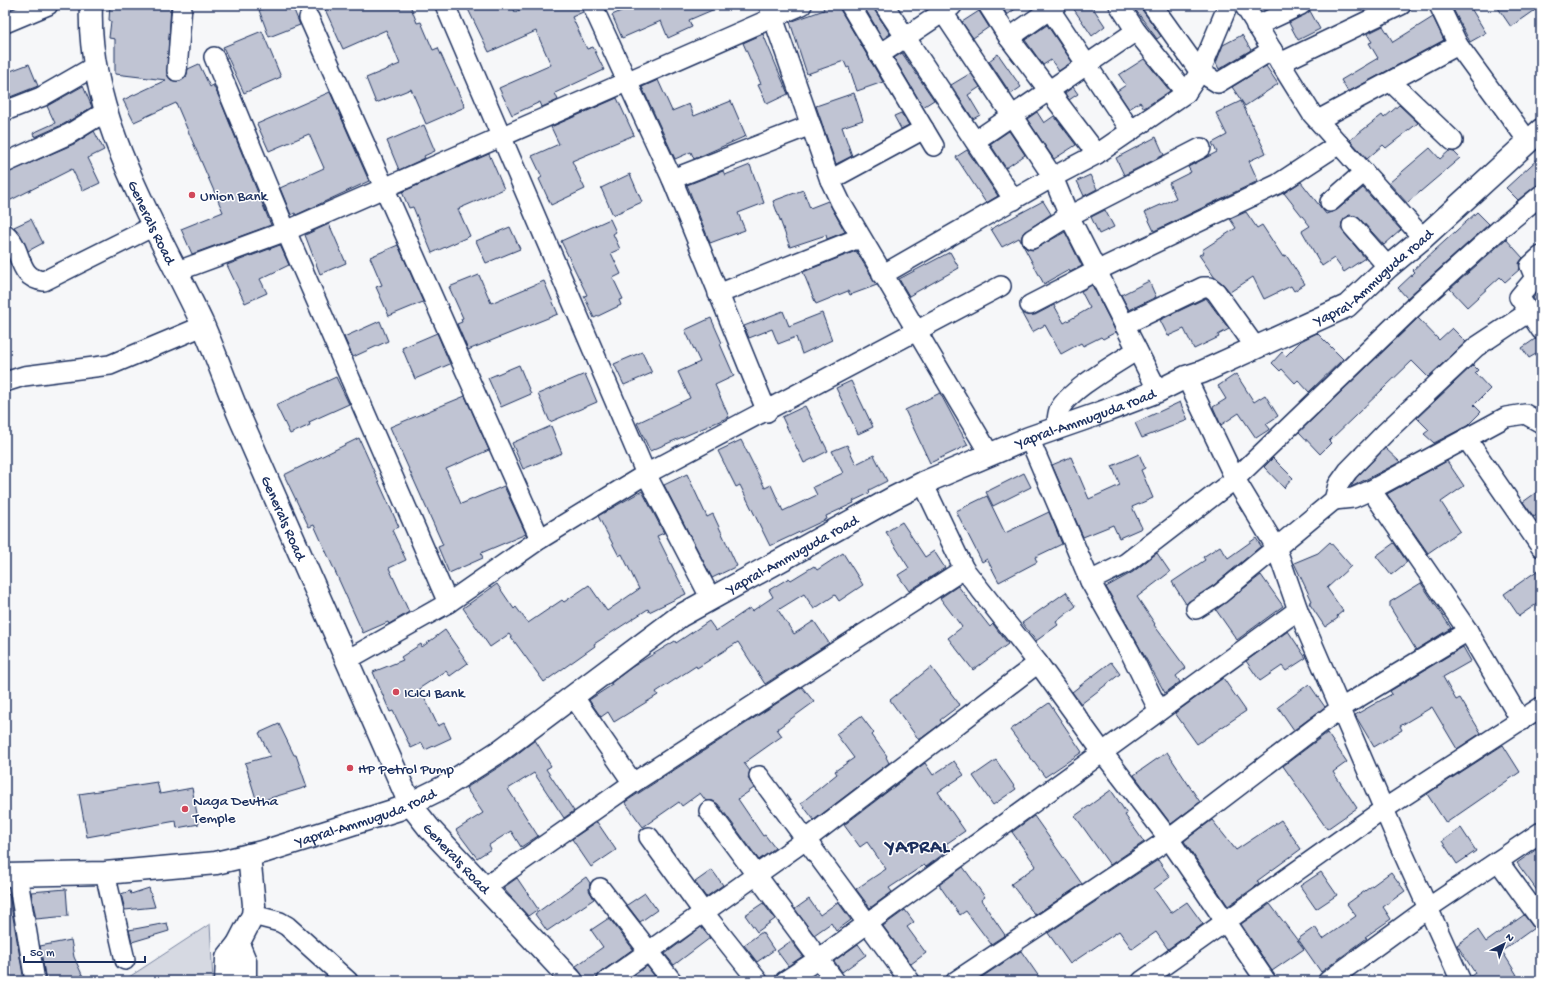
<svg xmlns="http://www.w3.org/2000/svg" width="1546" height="986" font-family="'Gochi Hand',sans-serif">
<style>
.green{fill:#d6d9e2;stroke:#7884a0}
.building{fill:#c0c4d3;stroke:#1b2f5e}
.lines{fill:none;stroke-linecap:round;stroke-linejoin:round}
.street-casing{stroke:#1b2f5e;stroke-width:22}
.secondary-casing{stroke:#1b2f5e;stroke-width:25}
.street{stroke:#fff;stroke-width:19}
.secondary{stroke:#fff;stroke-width:22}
.poi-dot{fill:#d1495b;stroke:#fff;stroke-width:1.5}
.labels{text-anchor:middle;stroke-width:3;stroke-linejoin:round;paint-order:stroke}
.poi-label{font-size:15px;fill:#1b2f5e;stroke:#fff;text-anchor:start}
.street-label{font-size:15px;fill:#1b2f5e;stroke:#fff}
.district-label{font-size:19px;font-weight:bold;letter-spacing:1px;fill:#1b2f5e;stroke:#fff}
</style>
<rect width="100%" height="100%" fill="#f6f7f9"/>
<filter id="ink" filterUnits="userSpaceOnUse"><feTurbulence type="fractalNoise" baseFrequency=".025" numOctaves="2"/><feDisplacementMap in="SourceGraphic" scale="8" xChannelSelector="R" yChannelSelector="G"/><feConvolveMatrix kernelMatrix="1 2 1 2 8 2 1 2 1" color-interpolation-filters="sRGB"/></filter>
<g filter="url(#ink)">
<path class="green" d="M210 924 213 981H123Z"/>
<g class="building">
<path d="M110 5H171L167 75 171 80 181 81 186 77 188 69 199 64 210 87 213 85 219 97 271 225 192 254 181 229 223 212 176 103 134 122 123 100 166 80 115 74V39L109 38 111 21 109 20Z"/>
<path d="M273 5H292L300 25 269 37 259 10Z"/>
<path d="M323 5H410L417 23 421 22 433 50 438 48 465 107 426 124 411 89 376 103 366 78 400 64 386 30 343 49Z"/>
<path d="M466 5H512L515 12 531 5H581L583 12 572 17 587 49 593 47 604 70 555 93 558 100 542 107 540 102 512 115 499 88 551 65 536 31 489 52Z"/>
<path d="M635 5H724L689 20 692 27 668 38 661 21 622 38 612 15Z"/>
<path d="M822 5H839L841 11 883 82 857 91 849 67 847 68 844 61 807 74 790 22 824 10Z"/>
<path d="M863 5H873L875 11 890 34 883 39Z"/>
<path d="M1001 5H1021L1007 15Z"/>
<path d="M1071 5H1091L1105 26 1092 36Z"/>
<path d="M1132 5H1141L1143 11 1161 36 1157 39Z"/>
<path d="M1451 5H1469L1486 33 1470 42Z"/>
<path d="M1496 5H1541V6L1511 27Z"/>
<path d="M979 11 989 27 973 38 962 22Z"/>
<path d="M1310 11 1320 29 1298 40 1289 23Z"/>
<path d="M1433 17 1444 40 1348 92 1341 80 1378 58 1369 43 1372 42 1367 34 1383 26 1393 42Z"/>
<path d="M1047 25 1072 62 1059 71 1051 60 1043 65 1025 40Z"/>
<path d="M262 31 281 77 244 93 223 47Z"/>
<path d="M763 34 788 94 767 104 758 85 761 84 743 43Z"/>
<path d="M1242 35 1251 50 1219 69 1216 63 1223 45Z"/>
<path d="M902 53 934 100 923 107 894 58Z"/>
<path d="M998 54 1021 87 1011 94 989 61Z"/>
<path d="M1144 59 1170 91 1144 108 1140 102 1129 109 1117 91 1126 85 1119 75Z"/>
<path d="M29 64 38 86 5 99V73Z"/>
<path d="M1266 66 1278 84 1245 106 1232 87Z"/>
<path d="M971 73 980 87 968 95 980 115 973 119 951 85Z"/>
<path d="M658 80 672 111 689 104 694 116 731 101 746 136 694 159 691 152 675 159 642 87Z"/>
<path d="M83 86 92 107 64 124 35 137 33 133 55 123 47 106Z"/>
<path d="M1073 87 1078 94 1069 100 1065 93Z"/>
<path d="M330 92 369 181 296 215 295 213 291 215 280 188 324 168 309 134 269 151 257 124Z"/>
<path d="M854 93 863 120 842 127 852 156 836 164 816 106Z"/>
<path d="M617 98 634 135 572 161 585 189 551 205 539 179 542 177 532 156 559 144 551 127Z"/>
<path d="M1241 101 1266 153 1249 161 1258 181 1154 231 1145 212 1176 198 1169 183 1191 172 1188 167 1217 152 1212 143 1227 135 1216 113Z"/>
<path d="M1399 105 1418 123 1386 148 1383 145 1367 159 1350 140 1382 115 1384 118Z"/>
<path d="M1037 112 1044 123 1054 116 1076 145 1054 159 1027 119Z"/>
<path d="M901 113 909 125 901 129 894 116Z"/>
<path d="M424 125 435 151 424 156 425 158 399 170 387 141Z"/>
<path d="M94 131 104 150 88 158 100 183 83 191 72 169 5 203V174L74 144Z"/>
<path d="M1009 131 1025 155 1006 168 990 144Z"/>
<path d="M1156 137 1164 155 1124 175 1116 158Z"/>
<path d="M1430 148 1440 159 1449 151 1454 152 1460 158 1407 203 1389 183Z"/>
<path d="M967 150 998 196 986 203 956 157Z"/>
<path d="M489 154 504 189 458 209 470 236 432 253 413 207 409 208 402 192Z"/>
<path d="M1541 156V184L1534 187 1518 200 1506 188Z"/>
<path d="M750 165 764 203 738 213 745 230 710 243 687 185 723 171 725 175Z"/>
<path d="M630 174 642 202 613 215 601 188Z"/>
<path d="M1090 175 1097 189 1084 196 1077 181Z"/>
<path d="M1301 182 1326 214 1337 210 1363 188 1401 230 1384 245 1360 219 1355 216 1349 215 1342 222 1341 229 1365 258 1344 272 1334 258 1322 266 1302 231 1310 226 1284 193Z"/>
<path d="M803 190 810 208 828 201 845 232 827 239 826 235 790 247 773 201Z"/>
<path d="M1043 201 1051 214 1023 233 1021 239 1022 244 1027 249 1033 250 1065 232 1082 266 1070 272 1069 270 1044 284 1019 238 1002 247 991 229Z"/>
<path d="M1105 210 1114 227 1099 234 1091 217Z"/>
<path d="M1246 212 1257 228 1262 225 1283 257 1286 255 1305 284 1294 291 1291 286 1264 299 1253 277 1230 292 1223 284 1215 278 1199 255 1204 253 1202 250 1236 228 1230 219Z"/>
<path d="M1477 212 1489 224 1407 298 1398 288 1415 272 1413 270Z"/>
<path d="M31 219 43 243 28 251 20 234 14 227Z"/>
<path d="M610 219 616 232 613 234 620 249 611 253 621 274 613 278 623 299 619 300 621 305 594 318 584 296 587 295 561 241Z"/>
<path d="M329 224 346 263 320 274 305 235Z"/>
<path d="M510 227 520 249 486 263 476 241Z"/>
<path d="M1506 239 1523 258 1519 263 1520 269 1505 282 1500 277 1467 307 1450 289Z"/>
<path d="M280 245 289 265 260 279 267 293 245 303 227 265Z"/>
<path d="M398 245 423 302 389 316 376 287 382 285 370 257Z"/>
<path d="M856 251 877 285 850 295 848 291 816 304 803 272Z"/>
<path d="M950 252 959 268 909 296 899 279Z"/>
<path d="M479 275 491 303 544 281 558 314 468 350 457 324 462 322 461 319 463 318 449 287Z"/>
<path d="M1149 281 1156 297 1129 310 1121 295Z"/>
<path d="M1092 285 1116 332 1103 339 1101 337 1083 346 1081 343 1061 354 1045 325 1032 332 1022 314 1035 315 1054 305 1064 323 1090 308 1081 291Z"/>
<path d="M1541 288V310L1533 298Z"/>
<path d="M1206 298 1229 329 1218 335 1219 337 1194 349 1184 329 1168 336 1160 320Z"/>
<path d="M783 311 789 326 822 313 832 340 802 354 796 337 778 344 772 329 749 338 744 326Z"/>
<path d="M711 318 722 343 720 344 734 376 715 385 729 417 650 451 637 423 690 398 678 372 700 362 685 330Z"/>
<path d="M1418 318 1439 340 1452 328 1466 342 1428 377 1412 361 1329 441 1331 443 1320 454 1299 432Z"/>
<path d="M380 321 388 341 353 357 344 337Z"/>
<path d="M437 333 450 364 415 379 402 348Z"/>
<path d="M1317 333 1343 359 1309 392 1298 380 1295 383 1282 369 1280 371 1272 363 1282 352 1286 356 1301 341Z"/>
<path d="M1535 339 1541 341V351L1529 358 1522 348Z"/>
<path d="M642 352 652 373 624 385 614 364Z"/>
<path d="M519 365 531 394 501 407 488 378Z"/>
<path d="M1473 365 1478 370 1475 373 1490 389 1474 405 1481 412 1467 426 1434 443 1424 434 1429 430 1417 418Z"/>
<path d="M585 374 597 402 550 422 538 394Z"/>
<path d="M1236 374 1254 402 1265 395 1278 416 1266 424 1270 429 1256 438 1239 413 1221 425 1213 407 1226 399 1218 386Z"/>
<path d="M336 377 349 404 309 422 310 425 290 434 276 405Z"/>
<path d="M851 381 873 427 858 434 836 388Z"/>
<path d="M940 393 968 445 930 463 905 410Z"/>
<path d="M465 396 489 450 446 469 461 504 504 486 526 534 481 553 483 558 449 573 438 547 443 545 390 427Z"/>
<path d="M1180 402 1188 420 1142 438 1135 423Z"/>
<path d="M805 406 828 451 804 463 782 417Z"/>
<path d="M551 426 562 453 523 469 512 443Z"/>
<path d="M359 438 399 527 392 530 406 560 389 568 409 612 389 624 388 622 363 633 314 525 309 527 284 475Z"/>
<path d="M741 440 765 488 771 485 783 511 817 495 813 487 843 473 832 451 847 445 856 464 874 455 887 481 869 490 870 493 853 501 854 503 826 516 827 519 770 546 740 485 736 487 718 451Z"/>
<path d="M1385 448 1400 462 1351 487 1356 478Z"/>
<path d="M1139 454 1145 468 1141 470 1153 498 1132 507 1142 528 1119 538 1113 525 1083 537 1052 465 1071 457 1089 499 1120 485 1112 466Z"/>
<path d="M1273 458 1293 478 1284 488 1264 467Z"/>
<path d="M1447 461 1464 486 1441 502 1460 531 1428 553 1387 494Z"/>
<path d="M1024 473 1031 487 993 506 986 492Z"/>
<path d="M687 474 707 517 713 514 737 566 712 578 664 485Z"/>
<path d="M1541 489V512L1534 517 1523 502Z"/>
<path d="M642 491 664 533 657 536 686 594 649 612 648 609 594 644 595 646 544 682 509 634 490 647 463 608 497 584 514 609 516 607 528 623 562 600 564 602 589 585 607 611 639 589 622 554 619 556 598 516Z"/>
<path d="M987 496 1005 533 1049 512 1062 544 1035 557 1037 562 999 582 987 559 982 562 956 511Z"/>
<path d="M902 522 925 557 934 551 945 568 909 591 898 575 909 568 886 532Z"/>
<path d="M1256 538 1261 546 1214 585 1186 604 1172 582 1205 560 1203 557 1220 546 1228 558Z"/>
<path d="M1330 542 1351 566 1327 588 1343 611 1337 616 1338 618 1325 627 1309 603 1312 601 1294 563 1318 553Z"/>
<path d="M1394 543 1407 562 1391 575 1376 556Z"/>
<path d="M843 553 863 585 839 601 835 595 814 609 804 594 778 610 794 634 814 621 829 643 765 684 738 642 697 668 696 666 656 692 658 695 614 722 608 712 601 717 589 700 612 685 611 683 632 667 675 641 676 643 709 621 716 631 750 608 752 611 773 597 769 590 789 578 791 580 814 566 817 570Z"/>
<path d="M1157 553 1170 572 1137 597 1155 624 1154 625 1186 668 1176 676 1180 682 1165 693 1106 587 1133 572Z"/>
<path d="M1541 568V601L1519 616 1504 594Z"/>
<path d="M1261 575 1283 606 1237 640 1216 610Z"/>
<path d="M1421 583 1451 628 1416 650 1390 607V602Z"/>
<path d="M958 586 990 627 993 624 1008 644 973 670 948 638 962 627 940 598Z"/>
<path d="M1066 592 1076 606 1056 622 1058 625 1036 641 1022 623Z"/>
<path d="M445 630 468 663 450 676 446 671 420 688 438 726 444 723 451 738 425 750 422 743 411 748 393 711 390 712 373 672 403 660 401 657 421 644 422 647Z"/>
<path d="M1288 631 1306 658 1286 671 1282 666 1260 681 1246 661Z"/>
<path d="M1463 647 1471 661 1443 677 1456 700 1460 698 1481 733 1457 749 1432 707 1400 726 1402 730 1374 747 1355 715 1392 694 1390 691Z"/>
<path d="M1111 662 1120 674 1081 704 1072 692Z"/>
<path d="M931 667 960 705 940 720 942 723 919 740 890 700Z"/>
<path d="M1223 678 1246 711 1197 744 1175 713Z"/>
<path d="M1309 684 1325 707 1294 730 1278 707Z"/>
<path d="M802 687 814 702 777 729 782 736 744 763 750 771 748 778 754 788 738 799 763 836 765 835 775 848 759 860 718 804 713 801H706L700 793 682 806 679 802 643 827 625 802Z"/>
<path d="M1049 703 1082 752 1045 777 1010 730Z"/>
<path d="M861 716 874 733 872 735 887 756 886 757 889 763 814 820 801 803 837 774 835 771 854 758 836 734Z"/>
<path d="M279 724 294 755H296L307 787 257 802 245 763 270 756 259 733Z"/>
<path d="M1327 733 1347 762 1333 772 1357 808 1327 829 1283 766Z"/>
<path d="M535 740 551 766 546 769 574 811 564 818 534 773 508 789 538 836 521 847 511 831 489 845 491 849 477 858 456 830 483 813 466 788 507 762Z"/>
<path d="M1503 745 1520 772 1446 823 1427 794Z"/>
<path d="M1167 752 1200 802 1171 824 1134 775Z"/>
<path d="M996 760 1016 789 993 805 973 776Z"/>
<path d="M954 761 964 775 938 792 965 831 946 844 950 849 926 867 924 865 889 888 892 892 870 908 856 889 886 869 867 842 860 847 844 825 925 763 933 775Z"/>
<path d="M157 782 160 794 192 788 199 824 177 828 176 821 87 837 79 794Z"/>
<path d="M1111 790 1127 814 1125 815 1144 842 1110 865 1075 816Z"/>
<path d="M1034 816 1082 884 1035 915 1011 884 1036 866 1012 832Z"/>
<path d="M1212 820 1236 850 1281 820 1301 849 1257 881 1259 884 1228 906 1184 841Z"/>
<path d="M597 822 616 850 591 867 572 839Z"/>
<path d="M1461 828 1476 851 1457 864 1442 841Z"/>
<path d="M1541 846V896L1517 863Z"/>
<path d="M1158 860 1170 877 1154 889 1171 913 1187 902 1203 924 1168 949 1156 932 1132 949 1119 931 1070 964 1048 933Z"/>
<path d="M963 867 985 897 981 900 1005 935 991 944 966 911 960 915 939 885Z"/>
<path d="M712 870 723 885 706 897 695 882Z"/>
<path d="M1321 872 1337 895 1316 909 1300 886Z"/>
<path d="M1391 872 1405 891 1383 907 1391 919 1365 937 1367 938 1321 972 1298 939 1315 927 1323 939 1356 916 1347 904Z"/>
<path d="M586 877 590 883 589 890 594 899 547 931 535 914Z"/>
<path d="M517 878 538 909 528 916 503 888Z"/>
<path d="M149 888 155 907 125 910 121 894 130 891 131 894Z"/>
<path d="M66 889 68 916 36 919 31 892Z"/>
<path d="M645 893 657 910 640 922 627 905Z"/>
<path d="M9 894 24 981H5V895Z"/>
<path d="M809 899 820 915 838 902 851 920 836 931 831 923 814 935 795 909Z"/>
<path d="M763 903 775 919 757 932 745 915Z"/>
<path d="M1270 904 1304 949 1272 971 1241 924Z"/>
<path d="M905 910 914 922 907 927 926 953 911 964 883 926Z"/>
<path d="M1524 915 1534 928 1502 951 1517 975 1509 981H1472L1471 976 1475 973 1457 945 1478 930 1486 942Z"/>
<path d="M609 918 633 949 601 972 594 981H586L576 966 603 947 591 930Z"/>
<path d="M167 923 169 931 132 942 129 930Z"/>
<path d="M701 927 710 938 674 965 665 954Z"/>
<path d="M762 932 774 950 757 962 744 945Z"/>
<path d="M71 940 74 957 85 981H46L40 946Z"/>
<path d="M791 941 803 956 788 966 777 951Z"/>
<path d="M858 944 866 955 842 972 834 961Z"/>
<path d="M1021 951 1042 981H976Z"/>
<path d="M647 966 656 978 651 981H626Z"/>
</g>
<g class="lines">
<defs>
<g id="street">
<path d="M445 5 646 474 711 599"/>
<path d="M592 5 672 179 767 412"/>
<path d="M850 5 934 146"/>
<path d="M884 5 1014 200"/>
<path d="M988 5 1009 38 1097 154"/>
<path d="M1047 5 1131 131"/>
<path d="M1119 5 1136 31 1186 93"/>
<path d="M1152 5 1200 72 1218 83 1272 50"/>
<path d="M1244 5 1312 114 1423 238"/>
<path d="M1439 5 1458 45 1528 141"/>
<path d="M769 6 830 180 841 203 990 455"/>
<path d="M309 18 540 539"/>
<path d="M5 23 48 5"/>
<path d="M1256 26 1301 5"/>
<path d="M1009 38 1056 5"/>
<path d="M879 55 952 6"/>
<path d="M214 57 286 231 448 603"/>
<path d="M1280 63 1401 5"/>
<path d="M177 71 182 5"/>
<path d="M1391 82 1453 141"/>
<path d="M5 111 41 97 95 66"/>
<path d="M1318 120 1458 45"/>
<path d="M975 141 1136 31"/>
<path d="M5 163 69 134 105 112"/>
<path d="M672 179 811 125"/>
<path d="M830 180 924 129"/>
<path d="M1330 202 1364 172"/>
<path d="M1352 226 1388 267"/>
<path d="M5 234C24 248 15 278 44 281L154 226"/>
<path d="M1032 239 1069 216 1201 148"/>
<path d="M1541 256 1530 266 1535 278 1519 297 1541 330"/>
<path d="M175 272 286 231 802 5"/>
<path d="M882 275 1053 177 938 5"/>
<path d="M718 294 859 238"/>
<path d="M1030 305 1096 271 1278 184 1339 144"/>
<path d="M1124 325 1203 287H1210L1216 292 1256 348"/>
<path d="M1186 377 1235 479 1276 547 1298 610 1399 844 1461 981"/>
<path d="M5 382 24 376 110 365 203 326"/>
<path d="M1158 391 1069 216 1053 177 1097 154 1186 93 1200 72 1228 5"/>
<path d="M1056 429C1057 423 1057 415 1059 410 1070 389 1116 364 1137 350"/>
<path d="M1029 438 1090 581 1130 652 1159 711"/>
<path d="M1466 438 1541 547"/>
<path d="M923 483 964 569 1038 663 1103 753 1169 839 1266 981"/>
<path d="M1371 490 1468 631 1521 721"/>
<path d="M1334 500 1353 498 1371 490 1506 417 1525 414 1541 423"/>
<path d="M1090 581 1126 563 1235 479 1421 300 1500 229 1541 195"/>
<path d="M1196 609 1220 594 1334 500 1338 485 1348 471 1386 432 1476 347 1529 312"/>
<path d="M347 660 448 603 540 539 646 474 1001 286"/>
<path d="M573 696 633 783"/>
<path d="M759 776 910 981"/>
<path d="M709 811 835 981"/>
<path d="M649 837 704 913 758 981"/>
<path d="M1498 861 1541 920"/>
<path d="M105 873 125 960"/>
<path d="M17 874 35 981"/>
<path d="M485 887 633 783 964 569"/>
<path d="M600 888 672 981"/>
<path d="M253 915 280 922 287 926 348 981"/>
<path d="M607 981 807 839 1038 663"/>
<path d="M785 981 820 958 1298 610"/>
<path d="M956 981 1169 839 1341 708 1468 631"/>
<path d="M1142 981 1384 809 1541 707"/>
<path d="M1328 981 1428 908 1541 832"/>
</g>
<g id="secondary">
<path id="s1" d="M91 5C86 117 157 227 203 325 217 357 228 390 242 422 298 549 354 676 410 804L429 828 572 981"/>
<path id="s2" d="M5 875 105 873 216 863 266 851 399 809 442 788 500 751 680 616 893 498 923 483 1029 438 1095 415 1158 391 1186 377 1202 372 1347 306 1388 267 1423 238 1541 130"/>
<path d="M238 944 245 961V981"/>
<path d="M226 981 227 958 238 944 253 915 254 905 249 855"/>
</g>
</defs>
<use href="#street" class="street-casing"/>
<use href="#secondary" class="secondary-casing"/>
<use href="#street" class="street"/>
<use href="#secondary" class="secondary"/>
</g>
</g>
<g class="poi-dot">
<circle cx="192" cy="195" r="4"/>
<circle cx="396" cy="692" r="4"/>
<circle cx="350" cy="768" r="4"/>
<circle cx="185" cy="809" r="4"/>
</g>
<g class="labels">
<g class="poi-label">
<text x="200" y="200">Union Bank</text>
<text x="404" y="697">ICICI Bank</text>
<text x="358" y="773">HP Petrol Pump</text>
<text x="193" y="805">Naga Devtha<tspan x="193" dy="17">Temple</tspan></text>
</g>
<g class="street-label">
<text dy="5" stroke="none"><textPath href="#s1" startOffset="228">Generals Road</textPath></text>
<text dy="5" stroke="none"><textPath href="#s2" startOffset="1519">Yapral-Ammuguda road</textPath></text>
<text dy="5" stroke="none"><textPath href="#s2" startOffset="1196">Yapral-Ammuguda road</textPath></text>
<text dy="5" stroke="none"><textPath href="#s1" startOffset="552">Generals Road</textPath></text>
<text dy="5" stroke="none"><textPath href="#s2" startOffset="872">Yapral-Ammuguda road</textPath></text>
<text dy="5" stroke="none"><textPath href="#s2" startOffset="368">Yapral-Ammuguda road</textPath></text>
<text dy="5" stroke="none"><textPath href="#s1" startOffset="936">Generals Road</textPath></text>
</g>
<g class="district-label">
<text x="918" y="852">YAPRAL</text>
</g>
</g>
<rect width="1546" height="986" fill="none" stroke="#fff" stroke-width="20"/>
<rect x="10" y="10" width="1526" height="966" fill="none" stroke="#1b2f5e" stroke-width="1.5" filter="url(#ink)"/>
<g transform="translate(1504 944) rotate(42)" stroke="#ffffff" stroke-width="3" paint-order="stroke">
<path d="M0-3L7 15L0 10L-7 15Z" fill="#1b2f5e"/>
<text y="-6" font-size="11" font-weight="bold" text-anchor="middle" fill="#1b2f5e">N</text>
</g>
<path d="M24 956v6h121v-6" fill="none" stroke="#1b2f5e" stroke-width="2"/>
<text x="30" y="956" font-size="12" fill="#1b2f5e" stroke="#ffffff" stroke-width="3" paint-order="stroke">50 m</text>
</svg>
